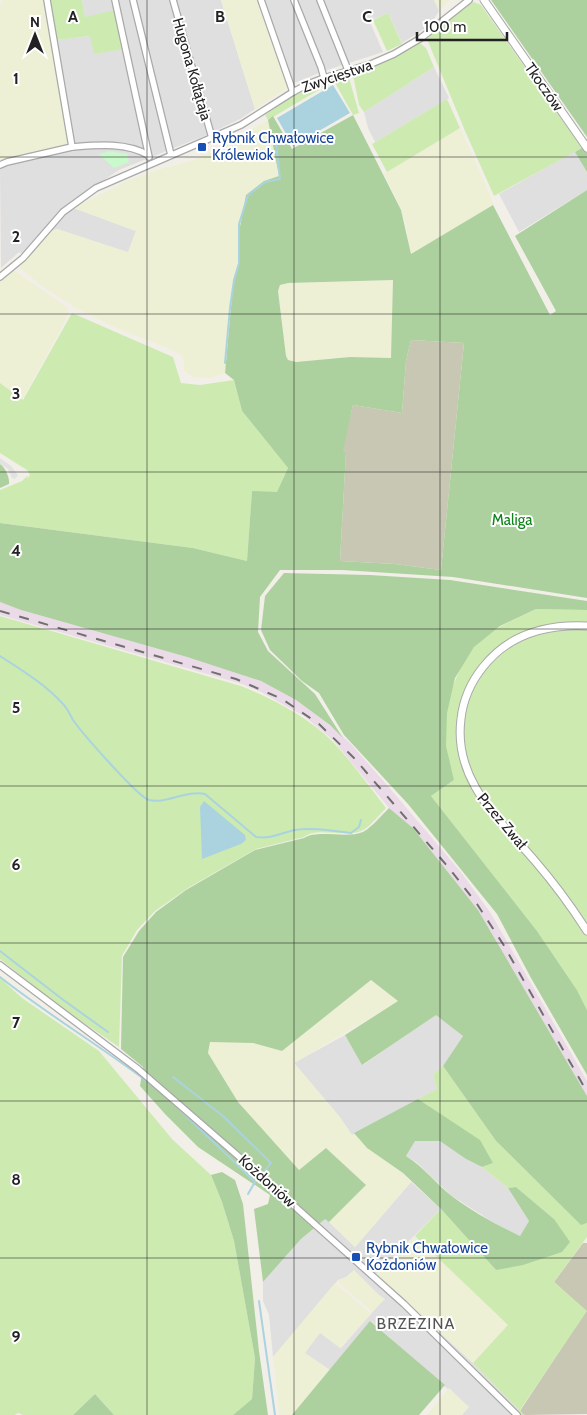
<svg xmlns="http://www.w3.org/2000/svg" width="587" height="1415" font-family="Cabin,sans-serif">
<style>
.residential{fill:#e0dfdf}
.industrial{fill:#ebdbe8}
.construction{fill:#c7c7b4}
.farmland{fill:#eef0d5}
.grass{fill:#cdebb0}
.forest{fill:#add19e;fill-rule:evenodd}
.park{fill:#c8facc}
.parking{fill:#e2e2e2}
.water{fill:#aad3df}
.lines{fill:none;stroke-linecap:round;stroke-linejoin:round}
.stream{stroke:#aad3df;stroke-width:2}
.minor-casing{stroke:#a9a9a9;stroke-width:8}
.tertiary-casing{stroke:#a9a9a9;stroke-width:9}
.minor{stroke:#fff;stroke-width:5.5}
.tertiary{stroke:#fff;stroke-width:7}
.rail{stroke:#707070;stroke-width:2;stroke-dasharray:10 10;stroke-linecap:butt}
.grid{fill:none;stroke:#222;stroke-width:1;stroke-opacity:0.55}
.transit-dot{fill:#1a4fb4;stroke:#fff;stroke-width:2}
.labels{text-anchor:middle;stroke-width:4;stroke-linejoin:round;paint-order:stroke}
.street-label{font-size:15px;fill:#222;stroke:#fff}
.transit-label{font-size:15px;fill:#164399;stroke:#fff;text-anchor:start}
.park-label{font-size:15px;fill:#0c8416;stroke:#fff}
.neighbourhood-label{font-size:16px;letter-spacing:1px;fill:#555;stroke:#fff}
.grid-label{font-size:16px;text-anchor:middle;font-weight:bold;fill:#222;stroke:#fff;stroke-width:4;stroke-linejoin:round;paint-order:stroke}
</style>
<rect width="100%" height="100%" fill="#f2efe9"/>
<g class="residential">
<path d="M82 0H221L255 109 240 119 209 134 119 170 66 205 136 231 128 253 57 229 52 231 27 257 19 252 1 268 0 169 19 161 71 149 57 40 90 36 123 49 85 17Z"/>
<path d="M260 0H434L439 11 430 25 402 43 388 13 372 20 370 22 383 52 324 71 294 83Z"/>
<path d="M434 67 449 98 375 142 368 128 364 112Z"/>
<path d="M575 151 587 172V190L519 232 499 194Z"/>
<path d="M436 1014 463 1036 443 1066 433 1075 437 1089 352 1135 339 1116 294 1063 345 1035 363 1065Z"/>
<path d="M415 1140H440L466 1159 482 1167 508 1188 529 1221 520 1236 496 1224 452 1196 416 1162 406 1156Z"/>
<path d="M411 1182 441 1209 376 1274 473 1363 520 1411 516 1415H462L468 1407 371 1321 330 1370 304 1353 320 1332 341 1348 384 1299 346 1277 338 1280 273 1357 269 1315 263 1301V1282L301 1239 325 1218 355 1247Z"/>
</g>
<path class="industrial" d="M0 602 21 610 187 657 261 681 296 700 330 725 351 744 387 785 460 871 490 912 587 1081V1096L478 910 413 828 389 808 333 740 304 716 261 692 242 684 0 615Z"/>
<g class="construction">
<path d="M411 340 464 343 441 570 395 564 340 561 346 452 342 451 353 405 402 413 406 361Z"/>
<path d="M583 1243H587V1414L524 1415 520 1411 586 1311 554 1282Z"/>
</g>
<g class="farmland">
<path d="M2 0H44L68 144 18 155 0 162V5Z"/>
<path d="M221 0H259L289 87 255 109Z"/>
<path d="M434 0H450L439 11Z"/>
<path d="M268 120 279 176 264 181 239 232 240 261 237 279 233 285 225 373 210 378 193 377 184 371 183 357 170 349 116 328 76 308 42 286 17 266 53 231 57 229 128 252 136 231 73 208 129 180 157 170 191 161 219 148Z"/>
<path d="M460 128 494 204 411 255 406 225 397 200 384 174Z"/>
<path d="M12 269 68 308 67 318 22 400 0 384V278Z"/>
<path d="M394 280 392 358 350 357 296 362 288 360 286 356 278 291 280 285 288 283Z"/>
<path d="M371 980 399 1001 294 1063 339 1116 352 1135 355 1134 403 1173 411 1182 355 1247 329 1222 366 1185 326 1148 299 1170 238 1102 208 1053 210 1041 253 1043 282 1051Z"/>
<path d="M415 1236 509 1325 473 1363 376 1274Z"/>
<path d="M354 1270 379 1295 385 1299 372 1312 337 1281 346 1277Z"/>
<path d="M335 1283 371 1314 340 1348 320 1333 305 1353 330 1370 292 1415H279L273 1357Z"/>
<path d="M449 1388 469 1407 462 1415H427Z"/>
</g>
<g class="grass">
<path d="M50 0H82L85 17 115 10 124 49 94 54 90 36 57 40Z"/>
<path d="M474 2 481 5 582 148 494 196 465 131 427 39 468 5Z"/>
<path d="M388 13 402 44 387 51 373 20Z"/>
<path d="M420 43 426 48 434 67 364 112 359 105 353 75 358 71 388 60Z"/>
<path d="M345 76 349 78 359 113 353 115 334 81 268 120 265 115 294 95Z"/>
<path d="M447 99 460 128 387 172 372 144Z"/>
<path d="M72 313 173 357 181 383 200 385 234 380 242 411 288 468 277 493 252 492 247 561 193 548 0 523V490L22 481 28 475 27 479 30 475 27 470 0 453V383L23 400Z"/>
<path d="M536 609 587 610V1010L577 990 537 931 431 796 454 780C451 769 447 757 446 746 442 713 453 674 474 647 488 630 516 619 536 609Z"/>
<path d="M0 616 241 686C273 699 308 717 333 742 352 762 369 786 386 808 380 814 371 826 363 830 346 839 318 826 304 837L256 849 188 888 155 911 137 930 122 956 119 1047 63 1009 0 959Z"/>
<path d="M0 978 22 998 99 1051 172 1139 211 1175 222 1202 234 1241 255 1358 252 1399 233 1415H114L95 1394 73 1415H23L18 1413 15 1415H0Z"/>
<path d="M443 1066 496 1141 581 1224 587 1223V1237L554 1282 587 1311 520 1410 524 1415H516L520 1411 473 1363 508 1325 415 1236 441 1209 496 1270 554 1219 516 1187 508 1188 482 1167 493 1163 443 1116 418 1099 437 1089 433 1075Z"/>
</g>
<g class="forest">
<path d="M491 0H587V137Z"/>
<path d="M353 115 401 210 411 254 493 205 550 315 556 311 515 236 587 190V598L453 577 342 570H280L260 597 258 632 268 651 315 694 343 738 330 725 296 700 261 681 187 657 21 610 0 602V523L193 548 247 561 252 491 277 492 288 468 242 411 234 380 225 373 233 285 240 261 239 232 246 195 264 181 279 176 268 120 273 116 292 149ZM393 280 391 358 350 357 296 362 288 360 286 356 278 291 280 285 288 283ZM411 340 464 343 441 570 395 564 340 561 346 452 343 451 353 405 402 413 406 361Z"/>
<path d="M587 145V172L575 152Z"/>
<path d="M0 464C5 467 10 478 9 484L0 488Z"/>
<path d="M284 573 370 575 450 580 587 601V610L536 609 500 626 474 647 455 678 447 713 446 746 454 780 431 796 537 931 577 990 587 1010V1075L531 978 497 914 408 804 344 735 319 693 302 681 270 650 261 630 265 596Z"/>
<path d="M389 808 413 828 478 910 587 1096V1223L581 1225 496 1141 443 1066 463 1036 436 1015 362 1065 345 1035 398 1001 371 980 282 1051 253 1043 210 1042 208 1053 238 1102 299 1170 326 1148 366 1185 329 1222 325 1219 301 1239 263 1282 254 1209 268 1204 270 1195 198 1147 165 1114 140 1086 143 1067 121 1049 123 957 139 931 156 912 186 890 255 850 304 838C318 829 346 839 363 832 370 829 383 814 389 808Z"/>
<path d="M418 1099 480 1140 493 1163 482 1167 466 1159 440 1141H415L406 1156C424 1167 436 1184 453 1197 473 1212 497 1225 520 1236L529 1221 508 1188 516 1187 554 1219 570 1242 562 1252 523 1265 496 1270 441 1209 403 1173 367 1148 354 1133Z"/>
<path d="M222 1172 235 1180 243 1204 259 1351 268 1415H233L252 1399 255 1358 234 1241 222 1202 211 1175Z"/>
<path d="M370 1321 445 1385 419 1415H292Z"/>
<path d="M95 1394 114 1415H73Z"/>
</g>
<path class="park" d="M109 151 127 154 129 162 114 168 99 154Z"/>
<path class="parking" d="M0 458 11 466 18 475 15 479 12 478 8 469 0 464Z"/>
<g class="water">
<path d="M333 85 350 113 293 146 277 118Z"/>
<path d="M204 801 245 835 246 840 241 844 202 859 200 807Z"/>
</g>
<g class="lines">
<g class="stream">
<path d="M225 363 230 308 234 280 239 263V224L248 195 265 182 280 179 276 142"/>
<path d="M0 656C23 671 45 684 63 704 68 709 70 715 73 720 82 733 138 797 149 800 167 804 186 790 205 794L256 837C271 839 281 833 295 830 313 827 333 831 351 833L359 827 361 820"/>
<path d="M0 951 62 999 108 1032"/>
<path d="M0 977C52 1018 109 1051 161 1092"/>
<path d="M173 1077 223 1116 271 1163 263 1173"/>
<path d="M174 1104 255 1182 248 1194"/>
<path d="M259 1301 275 1415"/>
</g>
<defs>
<g id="minor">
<path d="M47 0 72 147C97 145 126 142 148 155"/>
<path d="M115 0 149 157"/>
<path d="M133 0 171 155"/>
<path d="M173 0 212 138"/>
<path d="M261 0 293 92"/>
<path d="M294 0 321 67 324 78"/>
<path d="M320 0 348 70"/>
<path d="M0 165 7 162 72 147"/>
<path d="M0 277 23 258 63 212 96 188 241 125 293 92 308 84 324 78 371 64 394 54 421 38 469 0"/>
<path d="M0 965 138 1069 244 1161 404 1304 517 1415"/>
</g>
<g id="tertiary">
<path d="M484 0 587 148"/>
<path d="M587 626C547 624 509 634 483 667 471 682 463 700 461 719 453 780 499 819 535 861 554 883 571 906 587 931"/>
</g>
</defs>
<use href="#minor" class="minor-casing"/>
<use href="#tertiary" class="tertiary-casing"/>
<use href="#minor" class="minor"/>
<use href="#tertiary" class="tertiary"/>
<path class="rail" d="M0 611 236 679 282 699 319 724 354 758 449 868 477 904 503 944 587 1092"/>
</g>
<path class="grid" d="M147 0V1415M294 0V1415M440 0V1415M0 157H587M0 314H587M0 472H587M0 629H587M0 786H587M0 943H587M0 1101H587M0 1258H587"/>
<g class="transit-dot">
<rect x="197" y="142" width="10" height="10" rx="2.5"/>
<rect x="351" y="1252" width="10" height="10" rx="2.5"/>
</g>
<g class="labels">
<g class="street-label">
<text transform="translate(192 69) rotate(74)" y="5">Hugona Kołłątaja</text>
<text transform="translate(337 76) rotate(-19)" y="5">Zwycięstwa</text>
<text transform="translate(544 87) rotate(55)" y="5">Tkoczów</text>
<text transform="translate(502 821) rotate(50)" y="5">Przez Zwał</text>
<text transform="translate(267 1181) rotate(42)" y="5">Kożdoniów</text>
</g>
<g class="transit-label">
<text x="212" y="143">Rybnik Chwałowice<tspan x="212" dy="17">Królewiok</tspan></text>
<text x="366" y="1253">Rybnik Chwałowice<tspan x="366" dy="17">Kożdoniów</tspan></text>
</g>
<g class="park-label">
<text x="512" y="525">Maliga</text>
</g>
<g class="neighbourhood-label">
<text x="416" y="1329">BRZEZINA</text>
</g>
</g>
<g class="grid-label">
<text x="73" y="22">A</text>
<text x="220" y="22">B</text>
<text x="367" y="22">C</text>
<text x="16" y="84">1</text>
<text x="16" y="242">2</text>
<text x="16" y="399">3</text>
<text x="16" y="556">4</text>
<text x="16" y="713">5</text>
<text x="16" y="870">6</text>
<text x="16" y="1028">7</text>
<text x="16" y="1185">8</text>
<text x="16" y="1342">9</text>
</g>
<g transform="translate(35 35)" stroke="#ffffff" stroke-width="4" paint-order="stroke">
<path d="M0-4L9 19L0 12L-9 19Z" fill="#222222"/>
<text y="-8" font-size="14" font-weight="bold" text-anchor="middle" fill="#222222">N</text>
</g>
<path d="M417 32v8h90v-8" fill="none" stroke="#222222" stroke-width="2.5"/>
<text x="424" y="32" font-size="15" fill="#222222" stroke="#ffffff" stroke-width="4" paint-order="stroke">100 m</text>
</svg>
